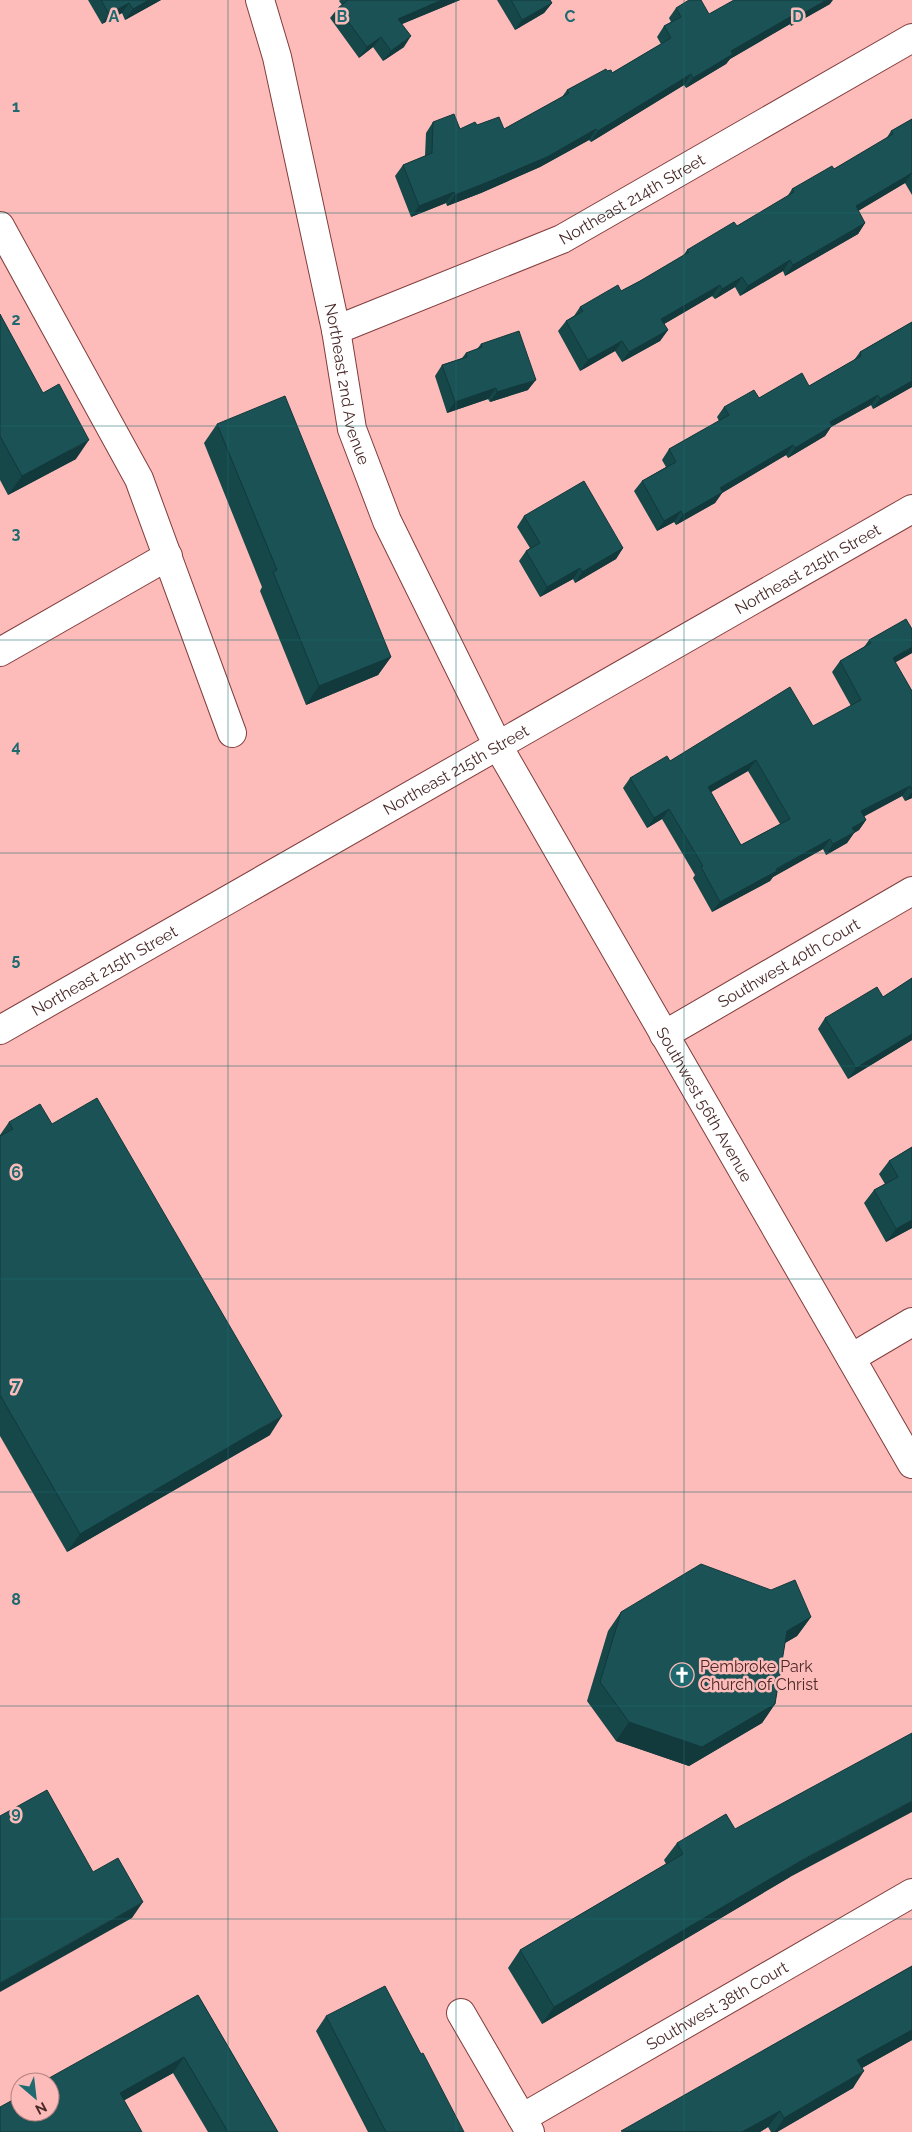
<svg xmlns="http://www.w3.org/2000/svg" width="912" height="2132" font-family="Raleway,sans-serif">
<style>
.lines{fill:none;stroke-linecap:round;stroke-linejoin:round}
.street-casing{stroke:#813d3d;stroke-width:30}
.secondary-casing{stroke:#813d3d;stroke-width:30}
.street{stroke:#fff;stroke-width:28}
.secondary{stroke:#fff;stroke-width:28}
.wall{fill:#164749;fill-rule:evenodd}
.shaded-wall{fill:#12393c}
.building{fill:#1a5255;stroke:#12393c;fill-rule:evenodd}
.grid{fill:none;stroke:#1e6a70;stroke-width:1;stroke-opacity:0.55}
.labels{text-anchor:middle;stroke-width:5;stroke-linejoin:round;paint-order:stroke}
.street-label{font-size:16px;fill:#4a2a29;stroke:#fdbcb9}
.poi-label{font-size:16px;fill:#4a2a29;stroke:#fdbcb9;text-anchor:start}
.grid-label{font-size:16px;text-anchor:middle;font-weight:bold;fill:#1e6a70;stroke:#fdbcb9;stroke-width:5;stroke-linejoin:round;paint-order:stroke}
</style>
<rect width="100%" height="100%" fill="#fdbcb9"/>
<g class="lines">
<defs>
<g id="street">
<path d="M0 226 139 479 232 733"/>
<path id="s1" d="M336 330 562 239 912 38"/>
<path d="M0 652 168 556"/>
<path id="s2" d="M664 1035 912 891"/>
<path d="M851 1358 912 1322"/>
<path d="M461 2013 530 2132"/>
<path id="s3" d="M522 2118 912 1893"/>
</g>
<g id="secondary">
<path id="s4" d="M260 0 277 57 336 330 352 429 387 521 498 746 912 1464"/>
<path id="s5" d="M0 1030 912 509"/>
</g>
</defs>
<use href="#street" class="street-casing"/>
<use href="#secondary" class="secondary-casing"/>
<use href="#street" class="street"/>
<use href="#secondary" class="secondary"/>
</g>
<g class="wall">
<path d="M88 0H161L125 20 122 13 102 24Z"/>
<path d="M340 0H460L402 24 404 47 383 61 373 47 359 58 330 18 338 8 342 5 339 1Z"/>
<path d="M497 0H550L552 3 544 13 515 30Z"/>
<path d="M830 4 791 26 790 24 730 59 726 64 686 88 684 85 591 142 589 140 540 167 481 193 447 206 446 203 411 217 395 176 403 165 425 156 426 133 433 122 460 129 477 125 504 129 562 97 567 90 607 71 612 73 661 44 657 37 664 26 671 22 669 18 676 8 709 14Z"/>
<path d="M912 119V195L905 183 858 211 865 223 858 234 785 276 783 271 740 296 735 287 715 299 712 296 664 324 668 330 660 341 622 362 615 351 580 371 558 331 566 321 574 316 580 307 621 291 640 281 683 256 687 250 737 226 787 197 792 189 834 169 886 139 891 131Z"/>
<path d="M0 314 76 459 8 495 0 480Z"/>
<path d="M912 322V387L873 409 871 405 831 427 825 436 788 458 786 455 722 493 715 503 676 525 674 522 657 531 634 491 642 481 666 467 662 460 669 449 719 421 717 417 724 407 809 386 854 360 860 352Z"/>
<path d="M481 344 528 390 490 402 488 399 447 413 435 376 442 365 462 358 466 353 477 349Z"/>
<path d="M217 424 391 657 378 675 306 705 260 591 262 587 204 443Z"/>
<path d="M524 516 623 548 616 559 575 583 573 579 540 597 519 561 526 551 530 548 517 527Z"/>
<path d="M869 640 912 653 895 662 912 691V798L905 801 902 796 864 816 866 820 859 830 854 833 847 843 826 855 823 849 773 877 770 881 712 912 693 878 695 875 662 819 647 828 623 788 630 778 670 761 813 726 851 706 832 672 840 661 864 647ZM748 771 780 824 741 845 711 792Z"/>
<path d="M912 978V1040L848 1079 818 1029 825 1018 883 997Z"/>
<path d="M9 1122 52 1124 270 1435 67 1552 0 1436V1135Z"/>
<path d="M912 1147V1228L886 1242 864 1203 874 1190 885 1184 879 1174 889 1161Z"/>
<path d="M621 1612 811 1617 797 1636 785 1643 775 1704 762 1723 689 1766 616 1741 587 1701 608 1631Z"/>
<path d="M735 1829 790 1877 542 2024 508 1968 520 1950 666 1864 664 1860 677 1843Z"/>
<path d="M912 1966V2040L862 2068 853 2088 777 2132H771L768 2127 760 2132H621Z"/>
<path d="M198 1995 278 2132H208L173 2073 124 2100 20 2096Z"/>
<path d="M326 2016 464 2132H368L316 2031Z"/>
</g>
<g class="shaded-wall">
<path d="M149 0H161L125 20 133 9Z"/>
<path d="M442 0H460L390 29 398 19Z"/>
<path d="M826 0H833L830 4 791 26 799 16Z"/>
<path d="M129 3 122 13 102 24 109 14Z"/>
<path d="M552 3 544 13 515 30 522 20Z"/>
<path d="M797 13 790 24 730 59 726 64 686 88 693 78 731 51Z"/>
<path d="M411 36 404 47 383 61 391 51Z"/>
<path d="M381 37 373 47 359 58 367 47Z"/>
<path d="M691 74 684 85 591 142 598 131Z"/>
<path d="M596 129 589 140 540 167 481 193 447 206 455 195Z"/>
<path d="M912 173 905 183 848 217 856 206Z"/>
<path d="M454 192 446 203 411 217 419 206Z"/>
<path d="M865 223 858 234 785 276 793 265Z"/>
<path d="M790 260 783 271 740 296 748 286Z"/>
<path d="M742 277 735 287 715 299 722 289Z"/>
<path d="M720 285 712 296 654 330 661 319Z"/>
<path d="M668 330 660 341 622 362 629 352Z"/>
<path d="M622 341 615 351 580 371 588 360Z"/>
<path d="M536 380 528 390 490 402 497 392Z"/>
<path d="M912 381V387L873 409 880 399Z"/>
<path d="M496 388 488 399 447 413 455 402Z"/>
<path d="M878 395 871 405 831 427 825 436 788 458 795 448 830 422Z"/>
<path d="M89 440 76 459 8 495 22 476Z"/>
<path d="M793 445 786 455 722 493 715 503 676 525 683 515 720 488Z"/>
<path d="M681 511 674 522 657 531 664 521Z"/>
<path d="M623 548 616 559 575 583 582 572Z"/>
<path d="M580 568 573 579 540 597 547 587Z"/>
<path d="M912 647V653L886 668 893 658Z"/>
<path d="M391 657 378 675 306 705 319 686Z"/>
<path d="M756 760 748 771 701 798 708 787Z"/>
<path d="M910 786 902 796 854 822 861 811Z"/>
<path d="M912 792V798L905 801Z"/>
<path d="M669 809 662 819 647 828 654 818Z"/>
<path d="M866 820 859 830 854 833 847 843 826 855 833 844 852 828Z"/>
<path d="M830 839 823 849 773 877 770 881 712 912 720 902Z"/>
<path d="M912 1034V1040L848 1079 856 1068Z"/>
<path d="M912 1220V1228L886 1242 896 1229Z"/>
<path d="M282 1416 270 1435 67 1552 80 1534Z"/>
<path d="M811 1617 797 1636 773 1650 787 1631Z"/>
<path d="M775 1704 762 1723 689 1766 616 1741 629 1722Z"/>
<path d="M912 1801V1812L790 1877 542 2024 554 2007 802 1860Z"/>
<path d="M143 1902 132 1918 0 1992V1983Z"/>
<path d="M912 2030V2040L846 2077 857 2060Z"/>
<path d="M184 2057 173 2073 109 2109 120 2093Z"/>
<path d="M864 2071 853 2088 777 2132H775L784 2118Z"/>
<path d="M780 2111 768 2127 760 2132H742Z"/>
</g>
<g class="building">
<path d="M101 0H149L133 9 129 3 109 14Z"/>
<path d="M348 0H442L398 19 411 36 391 51 381 37 367 47 338 8Z"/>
<path d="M511 0H550L552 3 522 20Z"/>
<path d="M689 0H701L709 14 734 0H826L799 16 797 13 731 51 733 54 693 78 691 74 598 131 596 129 547 157 488 182 455 195 454 192 419 206 403 165 432 153 433 122 454 114 460 129 475 122 477 125 499 117 504 129 569 93 567 90 606 69 607 71 611 70 612 73 671 38 664 26 681 17 676 8Z"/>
<path d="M912 119V173L856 206 865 223 793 265 790 260 748 286 742 277 722 289 720 285 661 319 668 330 629 352 622 341 588 360 566 321 583 311 580 307 618 285 621 291 640 281 689 252 687 250 734 222 737 226 794 192 792 189 832 166 834 169 893 134 891 131Z"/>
<path d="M0 314 43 393 59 384 89 440 22 476 0 436Z"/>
<path d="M912 322V381L880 399 878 395 830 422 832 426 795 448 793 445 720 488 723 492 683 515 681 511 664 521 642 481 676 462 669 449 729 415 724 407 754 390 759 398 802 373 809 386 861 356 860 352Z"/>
<path d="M519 331 536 380 497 392 496 388 455 402 442 365 467 357 466 353 482 347 481 344Z"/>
<path d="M285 396 391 657 319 686 273 572 277 570 217 424Z"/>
<path d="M584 481 623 548 582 572 580 568 547 587 526 551 540 543 524 516Z"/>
<path d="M906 619 912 629V647L893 658 912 691V790L910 786 861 811 866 820 852 828 855 832 833 844 830 839 776 869 777 871 720 902 701 867 703 866 669 809 654 818 630 778 667 756 670 761 790 687 813 726 861 700 840 661 871 643 869 640ZM756 760 790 819 741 845 708 787Z"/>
<path d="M912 978V1034L856 1068 825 1018 877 987 883 997Z"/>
<path d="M97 1098 282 1416 80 1534 0 1395V1136L13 1129 9 1122 40 1104 52 1124Z"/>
<path d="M912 1147V1220L896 1229 874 1190 898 1177 889 1161Z"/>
<path d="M701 1564 771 1590 795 1580 811 1617 787 1631 775 1704 702 1747 629 1722 600 1682 621 1612Z"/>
<path d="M912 1733V1801L802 1860 554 2007 520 1950 683 1854 677 1843 726 1814 735 1829Z"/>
<path d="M47 1790 93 1872 118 1858 143 1902 0 1983V1816Z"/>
<path d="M912 1966V2030L857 2060 864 2071 784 2118 780 2111 742 2132 621 2131Z"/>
<path d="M385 1986 421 2054 423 2053 464 2132H386L326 2016Z"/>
<path d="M198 1995 278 2132H228L184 2057 120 2093 142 2132H0V2107L20 2096V2112H50V2082H42Z"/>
</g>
<path class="grid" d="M228 0V2132M456 0V2132M684 0V2132M0 213H912M0 426H912M0 640H912M0 853H912M0 1066H912M0 1279H912M0 1492H912M0 1706H912M0 1919H912"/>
<defs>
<symbol id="church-disc" viewBox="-11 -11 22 22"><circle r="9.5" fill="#1e6a70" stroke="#fdbcb9"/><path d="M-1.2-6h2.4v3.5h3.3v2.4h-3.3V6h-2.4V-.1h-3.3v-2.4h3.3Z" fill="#fff"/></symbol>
</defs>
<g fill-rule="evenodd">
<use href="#church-disc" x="668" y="1661" width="28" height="28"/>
</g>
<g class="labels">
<g class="street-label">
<text dy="6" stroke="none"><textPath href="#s1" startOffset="324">Northeast 214th Street</textPath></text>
<text dy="6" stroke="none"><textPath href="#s4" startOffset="394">Northeast 2nd Avenue</textPath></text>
<text dy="6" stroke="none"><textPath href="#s5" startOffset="930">Northeast 215th Street</textPath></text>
<text dy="6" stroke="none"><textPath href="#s5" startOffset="525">Northeast 215th Street</textPath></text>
<text dy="6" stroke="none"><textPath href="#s2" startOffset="144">Southwest 40th Court</textPath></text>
<text dy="6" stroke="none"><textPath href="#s5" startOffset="120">Northeast 215th Street</textPath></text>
<text dy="6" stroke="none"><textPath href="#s4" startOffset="1202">Southwest 56th Avenue</textPath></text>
<text dy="6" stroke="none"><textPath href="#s3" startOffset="225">Southwest 38th Court</textPath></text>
</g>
<g class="poi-label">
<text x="700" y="1672">Pembroke Park<tspan x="700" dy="18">Church of Christ</tspan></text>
</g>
</g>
<g class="grid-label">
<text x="114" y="22">A</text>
<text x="342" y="22">B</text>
<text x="570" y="22">C</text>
<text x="798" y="22">D</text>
<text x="16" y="112">1</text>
<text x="16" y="325">2</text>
<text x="16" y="539">3</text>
<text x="16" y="752">4</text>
<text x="16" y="965">5</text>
<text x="16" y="1178">6</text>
<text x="16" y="1391">7</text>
<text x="16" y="1605">8</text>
<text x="16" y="1818">9</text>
</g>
<g transform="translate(35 2097) rotate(152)"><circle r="24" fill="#fdbcb9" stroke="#b5827f"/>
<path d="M0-4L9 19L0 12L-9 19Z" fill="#1e6a70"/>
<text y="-8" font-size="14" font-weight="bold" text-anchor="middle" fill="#4a2a29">N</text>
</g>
</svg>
